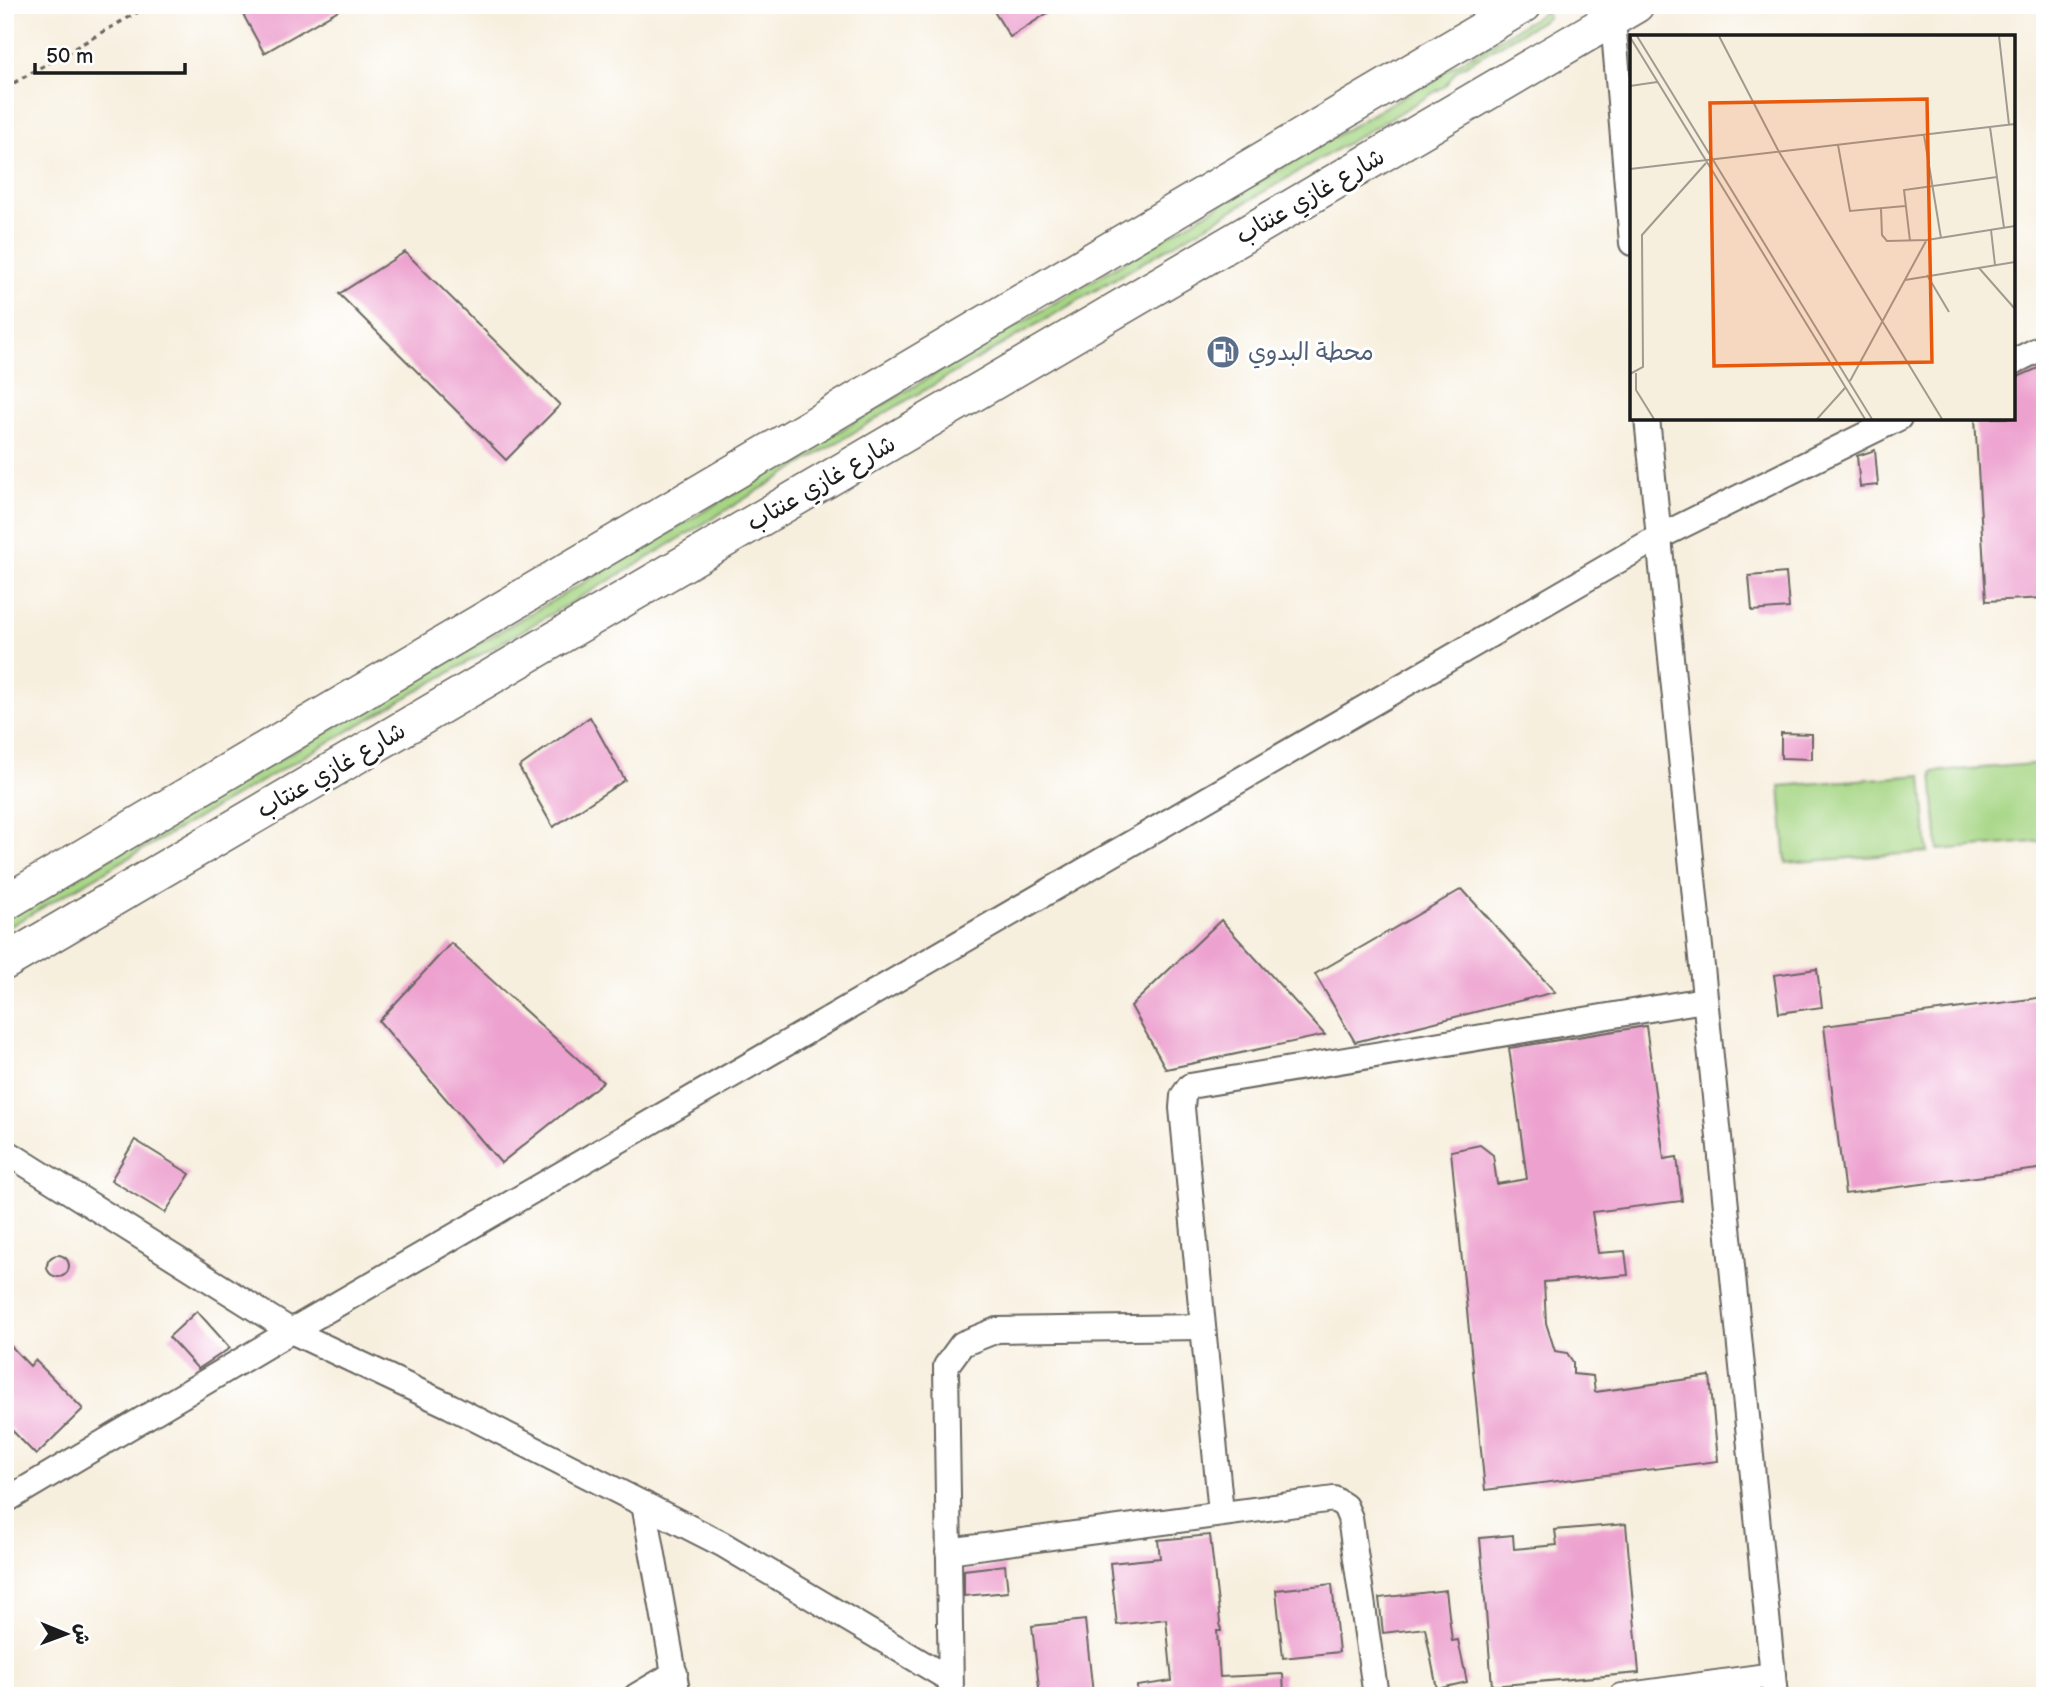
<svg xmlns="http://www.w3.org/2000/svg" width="2050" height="1701" font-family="'Balsamiq Sans','Playpen Sans Arabic',sans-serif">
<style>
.green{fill:#a6d684;stroke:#617950;stroke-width:2}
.building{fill:#eda1cf}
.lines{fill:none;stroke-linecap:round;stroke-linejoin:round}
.minor-casing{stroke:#696660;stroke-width:28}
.highway-casing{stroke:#696660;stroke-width:38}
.path{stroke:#696660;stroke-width:3.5;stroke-dasharray:5 5;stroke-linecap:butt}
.minor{stroke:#fff;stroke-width:24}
.highway{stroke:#fff;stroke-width:35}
.labels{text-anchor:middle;stroke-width:6;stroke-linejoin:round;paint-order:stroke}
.street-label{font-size:24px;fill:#1c1c1c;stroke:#fff}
.service-label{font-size:24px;fill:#4e5e75;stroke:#fff;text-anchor:start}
.inset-road{fill:none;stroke:#9f9b90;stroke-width:2}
.view{fill:#e8590c;fill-opacity:0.15;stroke:#e8590c;stroke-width:3.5}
.inset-edge{fill:none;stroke:#1c1c1c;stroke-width:3.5}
</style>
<rect width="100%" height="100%" fill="#fff"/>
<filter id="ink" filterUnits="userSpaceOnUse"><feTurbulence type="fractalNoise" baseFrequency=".0143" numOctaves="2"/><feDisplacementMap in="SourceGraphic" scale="14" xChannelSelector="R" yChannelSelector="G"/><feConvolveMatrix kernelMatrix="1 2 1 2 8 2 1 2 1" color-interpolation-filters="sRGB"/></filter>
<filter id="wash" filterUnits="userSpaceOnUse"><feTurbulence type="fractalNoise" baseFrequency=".00686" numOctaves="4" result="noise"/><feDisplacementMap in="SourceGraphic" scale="28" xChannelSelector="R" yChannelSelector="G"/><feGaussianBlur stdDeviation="1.57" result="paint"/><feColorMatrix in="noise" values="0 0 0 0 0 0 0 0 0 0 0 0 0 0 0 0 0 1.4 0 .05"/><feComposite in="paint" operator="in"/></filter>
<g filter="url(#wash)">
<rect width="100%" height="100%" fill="#f7efde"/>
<g class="green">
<path d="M1546 11 1548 17 1457 70 1445 86 892 409 636 565 5 929V919L605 570Z"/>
<path d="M2045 763V841L1938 850 1932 772Z"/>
<path d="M1922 775 1928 852 1786 863 1780 786Z"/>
</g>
<g id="blocks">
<g class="building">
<path d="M238 5H347L264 53Z"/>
<path d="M990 5H1060L1010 37Z"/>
<path d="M405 252 560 405 506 460 339 294Z"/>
<path d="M2045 365V598L1986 601 1975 418H2013V379Z"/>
<path d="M1875 450 1878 485 1860 487 1857 456Z"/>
<path d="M1786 573 1789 608 1752 611 1749 576Z"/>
<path d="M590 717 625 780 553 827 519 767Z"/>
<path d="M1781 733 1812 734V759L1781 758Z"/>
<path d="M1462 889 1555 992 1355 1042 1315 974Z"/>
<path d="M1221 920 1325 1035 1166 1069 1131 1006Z"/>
<path d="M451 943 603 1082 501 1163 379 1021Z"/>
<path d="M1817 969 1822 1007 1779 1013 1774 975Z"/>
<path d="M2045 997V1168L1845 1194 1824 1026Z"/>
<path d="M1646 1026 1664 1159 1677 1157 1682 1201 1592 1212 1598 1253 1625 1251 1628 1275 1544 1282 1546 1323 1555 1351 1567 1353 1573 1362V1374L1593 1376 1595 1392 1710 1376 1718 1461 1485 1490 1451 1151 1480 1145 1493 1155 1497 1184 1527 1179 1509 1048Z"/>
<path d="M135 1140 190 1174 165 1213 111 1180Z"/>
<circle cx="58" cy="1266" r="11"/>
<path d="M197 1311 230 1348 198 1369 169 1337Z"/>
<path d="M5 1340 30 1366 35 1360 83 1409 36 1455 5 1423Z"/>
<path d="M1626 1524 1639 1673 1492 1686 1480 1538 1513 1535 1514 1549 1557 1545 1555 1530Z"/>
<path d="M1210 1535 1221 1631H1217L1220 1677 1283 1674 1284 1696H1137V1686L1172 1681 1166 1619 1117 1625 1110 1563 1160 1558 1158 1540Z"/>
<path d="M1005 1565 1008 1592 964 1596V1570Z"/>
<path d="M1332 1584 1339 1652 1283 1658 1276 1590Z"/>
<path d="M1446 1590 1452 1641 1458 1640 1467 1682 1437 1689 1425 1628 1383 1633 1379 1598Z"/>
<path d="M1085 1620 1093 1694 1040 1696 1032 1626Z"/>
</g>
</g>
</g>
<g filter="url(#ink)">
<use href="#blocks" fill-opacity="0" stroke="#696660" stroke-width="2"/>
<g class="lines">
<defs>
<g id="minor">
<path d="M1607 6 1613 20 1632 243"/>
<path d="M2013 362 2045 346"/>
<path d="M1647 418 1775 1696"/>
<path d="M5 1151 291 1331 450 1406 722 1544 949 1679"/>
<path d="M5 1501 291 1331 1657 538 1899 418"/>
<path d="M644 1504 678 1696"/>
<path d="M1221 1513 1182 1108 1183 1096 1190 1086 1704 1000"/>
<path d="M948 1551 1334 1499 1345 1506 1350 1518 1376 1696"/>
<path d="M951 1690 946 1366 962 1344 997 1330 1202 1327"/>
<path d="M636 1696 675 1673"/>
<path d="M1622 1696 1773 1675"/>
</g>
<g id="highway">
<path d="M5 903 1524 5"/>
<path d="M5 962 1636 5"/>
</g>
</defs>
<use href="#minor" class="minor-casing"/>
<use href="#highway" class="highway-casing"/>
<path class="path" d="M5 88 150 5"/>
<use href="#minor" class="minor"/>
<use href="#highway" class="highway"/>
</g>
</g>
<defs>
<symbol id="fuel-disc" viewBox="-11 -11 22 22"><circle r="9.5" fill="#5c6f8a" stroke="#fff"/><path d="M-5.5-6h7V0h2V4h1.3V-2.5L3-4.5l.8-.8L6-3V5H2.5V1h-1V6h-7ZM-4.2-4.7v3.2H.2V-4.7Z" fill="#fff"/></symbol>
</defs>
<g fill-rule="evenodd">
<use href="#fuel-disc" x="1204" y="333" width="38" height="38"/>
</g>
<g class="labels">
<g class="street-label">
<text transform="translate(1310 196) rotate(-30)" y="8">شارع غازي عنتاب</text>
<text transform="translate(821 483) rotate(-30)" y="8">شارع غازي عنتاب</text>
<text transform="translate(331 770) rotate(-30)" y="8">شارع غازي عنتاب</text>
</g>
<g class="service-label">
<text x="1248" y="360">محطة البدوي</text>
</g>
</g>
<g transform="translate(1630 35)">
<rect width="385" height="385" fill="#f7efde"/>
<path class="inset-road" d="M7 1 242 384M89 1 149 117 312 384M369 1 379 90M0 2 235 384M0 51 27 47M360 92 374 193M294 100 311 203M208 110 220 176 275 171M0 134 385 89M251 174 252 200 257 206 297 205 385 191M361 195 365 230M280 206 274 155 367 142M349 233 385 274M297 240 319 277M275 245 385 227M6 338V355L24 384M0 339 13 332 12 200 76 128M220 346 296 206M187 384 215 353"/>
<path class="view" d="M297 64 302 327 84 331 80 68Z"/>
<rect width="385" height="385" class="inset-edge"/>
</g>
<rect width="2050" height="1701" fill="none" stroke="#fff" stroke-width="28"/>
<g transform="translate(66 1634) rotate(91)" stroke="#ffffff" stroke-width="5" paint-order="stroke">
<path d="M0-5L12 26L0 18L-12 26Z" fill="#1c1c1c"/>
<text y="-10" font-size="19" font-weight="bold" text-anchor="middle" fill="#1c1c1c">ش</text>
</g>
<path d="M35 63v10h150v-10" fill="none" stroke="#1c1c1c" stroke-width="3.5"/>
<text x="46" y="63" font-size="21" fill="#1c1c1c" stroke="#ffffff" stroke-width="5" paint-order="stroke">50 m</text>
</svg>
